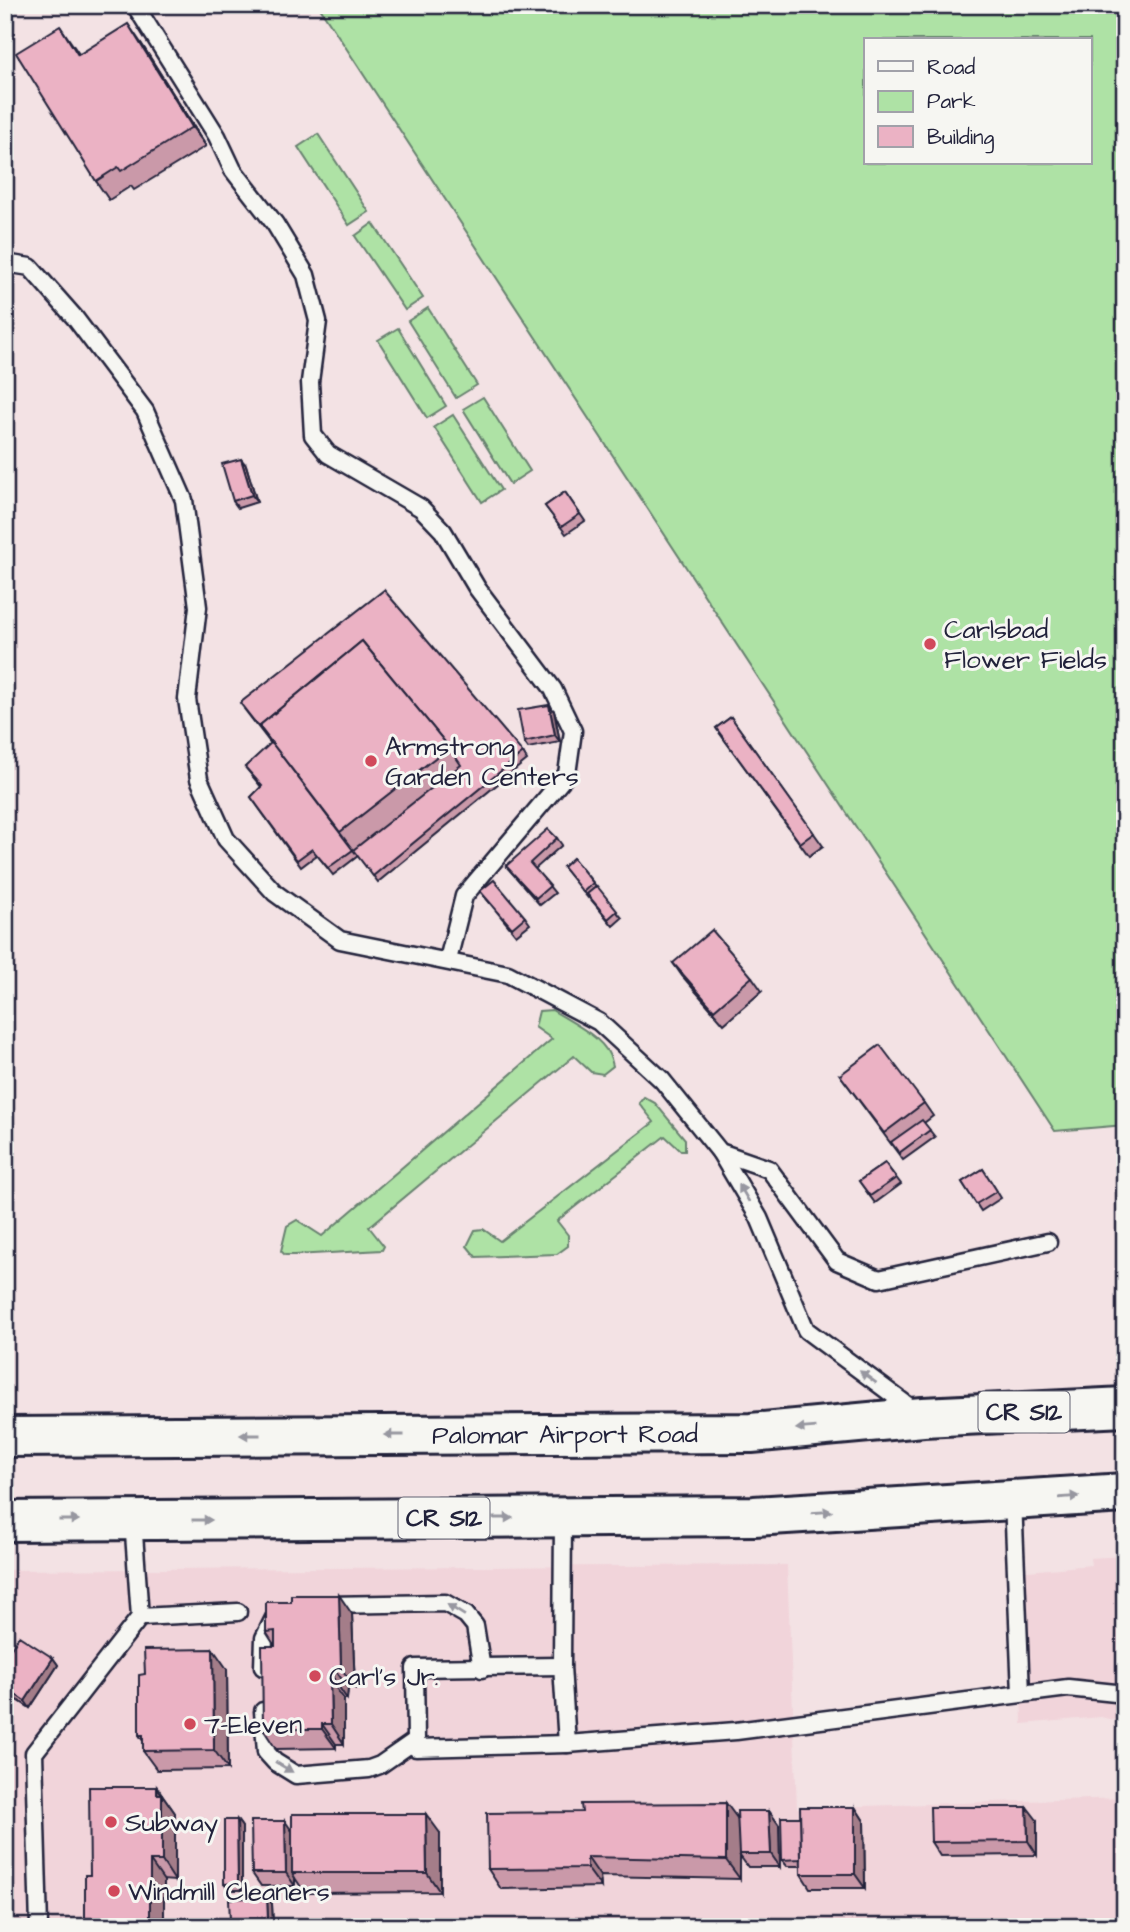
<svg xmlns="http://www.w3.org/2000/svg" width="1130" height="1932" font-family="'Architects Daughter',sans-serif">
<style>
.built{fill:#f1d4da}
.green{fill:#aee2a5;stroke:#688270;stroke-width:2;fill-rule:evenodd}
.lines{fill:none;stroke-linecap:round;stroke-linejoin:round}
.service-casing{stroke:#22223b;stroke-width:21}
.primary-casing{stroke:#22223b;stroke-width:44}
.service{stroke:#f6f6f2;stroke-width:16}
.primary{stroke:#f6f6f2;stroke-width:38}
.wall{fill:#ca99a9;stroke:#22223b;stroke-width:2}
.shaded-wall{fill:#a47d89;stroke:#22223b;stroke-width:2}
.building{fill:#ebb2c4;stroke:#22223b;stroke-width:2;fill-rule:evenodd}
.oneway{fill:#9797a0}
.poi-dot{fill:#d1495b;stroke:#f6f6f2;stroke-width:2.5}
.labels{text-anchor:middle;stroke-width:6;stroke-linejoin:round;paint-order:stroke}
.shield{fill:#f6f6f2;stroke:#626272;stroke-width:2}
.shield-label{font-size:24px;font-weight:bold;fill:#22223b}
.poi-label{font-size:26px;fill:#22223b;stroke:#f6f6f2;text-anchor:start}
.street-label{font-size:26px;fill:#22223b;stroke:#f6f6f2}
</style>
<rect width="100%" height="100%" fill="#f3e2e4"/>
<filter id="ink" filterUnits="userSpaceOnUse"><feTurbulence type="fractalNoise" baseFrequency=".0143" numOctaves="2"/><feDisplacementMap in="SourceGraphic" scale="14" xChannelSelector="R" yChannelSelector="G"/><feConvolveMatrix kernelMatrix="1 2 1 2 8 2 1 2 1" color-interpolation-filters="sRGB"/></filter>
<g filter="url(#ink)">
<g class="built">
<path d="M1125 1556V1723L1101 1717 1022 1724 1018 1572 1091 1565 1090 1558Z"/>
<path d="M787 1565 797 1808 1125 1798V1927H5V1570Z"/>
</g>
<g class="green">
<path d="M318 5H1125V1125L1055 1131ZM1090 40V163H866V40Z"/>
<path d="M318 134 369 212 349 225 298 147Z"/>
<path d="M373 223 423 298 405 310 355 236Z"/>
<path d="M428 308 477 385 456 398 408 321Z"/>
<path d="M398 328 446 406 427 418 378 340Z"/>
<path d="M483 397 530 471 510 484 463 409Z"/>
<path d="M453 415 501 490 482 502 434 427Z"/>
<path d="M552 1010C574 1024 609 1039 613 1066L603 1074 591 1072 574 1056 369 1227 384 1246 382 1250 295 1255H285L281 1251 287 1226 297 1220 322 1236 552 1039 535 1027 539 1011Z"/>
<path d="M644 1097 655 1103 685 1139V1151H681L665 1136 557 1221 568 1235V1246L557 1254 476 1257 467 1246 475 1230 483 1229 500 1241 654 1122 639 1103Z"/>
</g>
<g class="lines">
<defs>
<g id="service">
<path d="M135 5 217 136 233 170 275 224 306 275 318 321 310 382 313 435 328 454 421 508 443 531 477 588 553 689 573 731 567 774 464 896 448 960"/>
<path d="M5 263 30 267 75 318 145 411 184 500 198 607 187 699 199 779 226 839 275 893 340 940 508 974 599 1022 662 1080 720 1152 769 1169 837 1261 879 1279 1048 1242"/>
<path d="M720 1152 759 1218 806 1330 915 1411"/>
<path d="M1013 1500 1021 1693"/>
<path d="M563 1517 562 1666 567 1744 736 1731 1068 1688 1125 1694"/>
<path d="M326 1605 445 1603 466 1615 475 1626 482 1669"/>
<path d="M140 1617 238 1612"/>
<path d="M562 1666 415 1668 416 1740V1748L567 1744"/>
<path d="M263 1667 264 1638 275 1616"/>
<path d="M263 1711 266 1752 275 1762 296 1775 369 1769 380 1765 416 1740"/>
<path d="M39 1927 34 1753 140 1617 133 1520"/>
</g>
<g id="primary">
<path id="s1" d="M5 1437 751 1433 923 1417 1125 1407"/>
<path d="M5 1521 754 1516 1125 1493"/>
</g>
</defs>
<use href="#service" class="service-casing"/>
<use href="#primary" class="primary-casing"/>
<use href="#service" class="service"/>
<use href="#primary" class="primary"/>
</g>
<g class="wall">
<path d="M60 26 79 54 141 43 206 146 134 190 131 186 109 200 96 181Z"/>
<path d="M246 465 257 502 238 508 233 501Z"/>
<path d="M565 492 585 521 566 534 545 506Z"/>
<path d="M245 710 523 753 527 760 378 882 358 856 333 875 317 855 301 867 251 797 261 787 245 767 271 744Z"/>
<path d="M554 711 560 742 528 748 524 742Z"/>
<path d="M731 717 823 846 809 856 716 728Z"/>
<path d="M557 838 562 845 535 869 555 893 540 905 506 866Z"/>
<path d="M573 858 622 918 613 926 589 897 588 898 563 867Z"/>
<path d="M480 891 525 917 530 924 516 935Z"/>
<path d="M673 963 752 977 762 991 724 1024 682 976Z"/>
<path d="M840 1075 924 1103 933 1116 924 1123 935 1137 903 1160Z"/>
<path d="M885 1163 901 1184 875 1203 859 1181Z"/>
<path d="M983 1169 1001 1198 981 1211 962 1182Z"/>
<path d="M352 1614 355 1688H348L347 1699H344V1744H336V1748L276 1749 263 1729 275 1646 266 1632Z"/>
<path d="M5 1658H53L58 1665 30 1708 5 1692Z"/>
<path d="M227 1669 228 1769 157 1770 143 1751V1741L139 1735 145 1674Z"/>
<path d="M157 1787 175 1813V1881L90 1875Z"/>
<path d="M855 1807 864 1821 865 1888H810L801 1874V1866H787L782 1860 800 1817Z"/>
<path d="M769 1811 779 1825 780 1867H748L740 1856V1879L600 1876 601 1887 501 1889 488 1869Z"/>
<path d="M237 1820 242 1827V1890H229L224 1884Z"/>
<path d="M1037 1820V1855L940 1856 931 1842Z"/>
<path d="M292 1830 440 1833V1892L305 1893 295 1878V1886H261L252 1873Z"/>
<path d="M272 1904 273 1926 235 1927 230 1920Z"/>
</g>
<g class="shaded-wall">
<path d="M128 24 141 43 206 146 192 127Z"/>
<path d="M241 459 246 465 257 502 252 495Z"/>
<path d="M549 705 554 711 560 742 555 735Z"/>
<path d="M339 1595 352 1614 355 1688 341 1668Z"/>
<path d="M213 1649 227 1669 228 1769 214 1750Z"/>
<path d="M53 1658 58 1665 30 1708 25 1701Z"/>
<path d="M334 1668 348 1688 347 1699 334 1680Z"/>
<path d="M330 1680 344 1699V1744L331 1724Z"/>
<path d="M322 1724 336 1744V1748L322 1729Z"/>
<path d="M157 1787 175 1813V1881L162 1861Z"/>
<path d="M726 1803 740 1822 739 1854 740 1856V1879L726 1860Z"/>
<path d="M855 1807 864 1821 865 1888 855 1874Z"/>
<path d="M1027 1807 1037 1820V1855L1028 1841Z"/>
<path d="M769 1811 779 1825 780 1867 771 1854Z"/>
<path d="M426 1814 440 1833V1892L427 1873Z"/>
<path d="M237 1820 242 1827V1890L238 1883Z"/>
<path d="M285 1821 294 1834 292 1873 295 1878V1886L286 1873Z"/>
<path d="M587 1857 600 1876 601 1887 587 1868Z"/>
<path d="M150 1861 164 1881V1927H150Z"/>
<path d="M267 1897 272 1904 273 1926 268 1919Z"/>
</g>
<g class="building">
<path d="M128 24 192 127 121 171 118 167 96 181 16 53 60 26 78 55Z"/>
<path d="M241 459 252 495 233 501 222 464Z"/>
<path d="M565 492 580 514 561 527 545 506Z"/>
<path d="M384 590 523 753 373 876 353 850 328 868 312 849 297 860 251 797 262 786 245 767 271 743 240 703ZM362 641 449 747 461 765 353 850 259 726Z"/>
<path d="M362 641 449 747 340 832 259 726Z"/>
<path d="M549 705 555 735 524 742 518 710Z"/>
<path d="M731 717 814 833 800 843 716 728Z"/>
<path d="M548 829 557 838 530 863 550 886 536 898 506 866Z"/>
<path d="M573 858 593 883 583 892 563 867Z"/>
<path d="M494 880 525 917 512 928 480 891Z"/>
<path d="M597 886 617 911 608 919 587 894Z"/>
<path d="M712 930 752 977 714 1010 673 963Z"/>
<path d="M880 1045 924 1103 884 1133 840 1075Z"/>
<path d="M922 1120 930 1130 899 1153 891 1142Z"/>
<path d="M885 1163 896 1178 870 1196 859 1181Z"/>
<path d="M983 1169 997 1191 976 1204 962 1182Z"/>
<path d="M291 1595H339L341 1668H334V1680H330L331 1724H322V1729H263L262 1646H275V1631L266 1632V1602H291Z"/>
<path d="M19 1636 53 1658 25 1701 5 1688V1658Z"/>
<path d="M213 1649 214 1750 143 1751V1735H139V1675L145 1674 144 1650Z"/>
<path d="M89 1787H157V1794H162V1861H150V1927H85V1875H90Z"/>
<path d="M726 1803V1860L587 1857V1868L488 1869 487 1813 582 1812 581 1804Z"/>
<path d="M800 1807H855V1874H801Z"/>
<path d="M930 1807H1027L1028 1841 931 1842Z"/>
<path d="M737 1811H769L771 1854H739Z"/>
<path d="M292 1814H426L427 1873H292Z"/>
<path d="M781 1817H800L801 1859 782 1860Z"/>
<path d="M224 1820H237L238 1883 224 1884Z"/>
<path d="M251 1821H285L286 1873H252Z"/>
<path d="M267 1897 268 1919 230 1920 229 1899Z"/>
</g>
<defs><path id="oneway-solid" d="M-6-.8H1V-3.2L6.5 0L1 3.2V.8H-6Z" transform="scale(1.75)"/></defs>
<g class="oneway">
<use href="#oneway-solid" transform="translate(744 1193) rotate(-120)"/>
<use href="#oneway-solid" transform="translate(868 1377) rotate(-144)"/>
<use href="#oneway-solid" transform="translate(806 1428) rotate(175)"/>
<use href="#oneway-solid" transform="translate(250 1435) rotate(180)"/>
<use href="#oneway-solid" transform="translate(394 1435) rotate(180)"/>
<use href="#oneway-solid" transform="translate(1069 1497) rotate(-4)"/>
<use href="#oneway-solid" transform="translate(822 1512) rotate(-4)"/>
<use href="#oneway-solid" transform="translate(503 1518)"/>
<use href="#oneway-solid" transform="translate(69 1520)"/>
<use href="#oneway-solid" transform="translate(202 1520)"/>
<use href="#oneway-solid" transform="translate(456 1610) rotate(-148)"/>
<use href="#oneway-solid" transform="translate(284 1767) rotate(31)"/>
</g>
</g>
<g class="poi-dot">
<circle cx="930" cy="644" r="7"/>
<circle cx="371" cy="761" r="7"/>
<circle cx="315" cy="1676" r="7"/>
<circle cx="190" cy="1724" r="7"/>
<circle cx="111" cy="1822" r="7"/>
<circle cx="114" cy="1891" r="7"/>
</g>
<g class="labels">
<g class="shield">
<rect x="978.5" y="1391.5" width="91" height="41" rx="5"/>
<rect x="398.5" y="1497.5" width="91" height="41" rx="5"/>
</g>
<g class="shield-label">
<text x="1024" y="1420">CR S12</text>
<text x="444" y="1526">CR S12</text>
</g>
<g class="poi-label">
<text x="944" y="638">Carlsbad<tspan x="944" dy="30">Flower Fields</tspan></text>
<text x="385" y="755">Armstrong<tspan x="385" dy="30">Garden Centers</tspan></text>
<text x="329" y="1685">Carl's Jr.</text>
<text x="204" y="1733">7-Eleven</text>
<text x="125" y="1831">Subway</text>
<text x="128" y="1900">Windmill Cleaners</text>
</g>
<g class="street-label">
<text dy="9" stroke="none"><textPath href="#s1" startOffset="560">Palomar Airport Road</textPath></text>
</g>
</g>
<rect width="1130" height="1932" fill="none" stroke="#f6f6f2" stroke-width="28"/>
<rect x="14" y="14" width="1102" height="1904" fill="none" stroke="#22223b" stroke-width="2.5" filter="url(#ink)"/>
<rect x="864" y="38" width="228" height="126" fill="#f6f6f2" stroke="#a1a1a9" stroke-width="2"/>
<rect x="878" y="61" width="35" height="10" fill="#f6f6f2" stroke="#a1a1a9" stroke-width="2"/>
<text x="927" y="74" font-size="21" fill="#22223b">Road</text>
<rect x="878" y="91" width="35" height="21" fill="#aee2a5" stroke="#a1a1a9" stroke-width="2"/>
<text x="927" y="108" font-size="21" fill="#22223b">Park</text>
<rect x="878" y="126" width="35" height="21" fill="#ebb2c4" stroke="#a1a1a9" stroke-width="2"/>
<text x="927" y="144" font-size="21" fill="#22223b">Building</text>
</svg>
